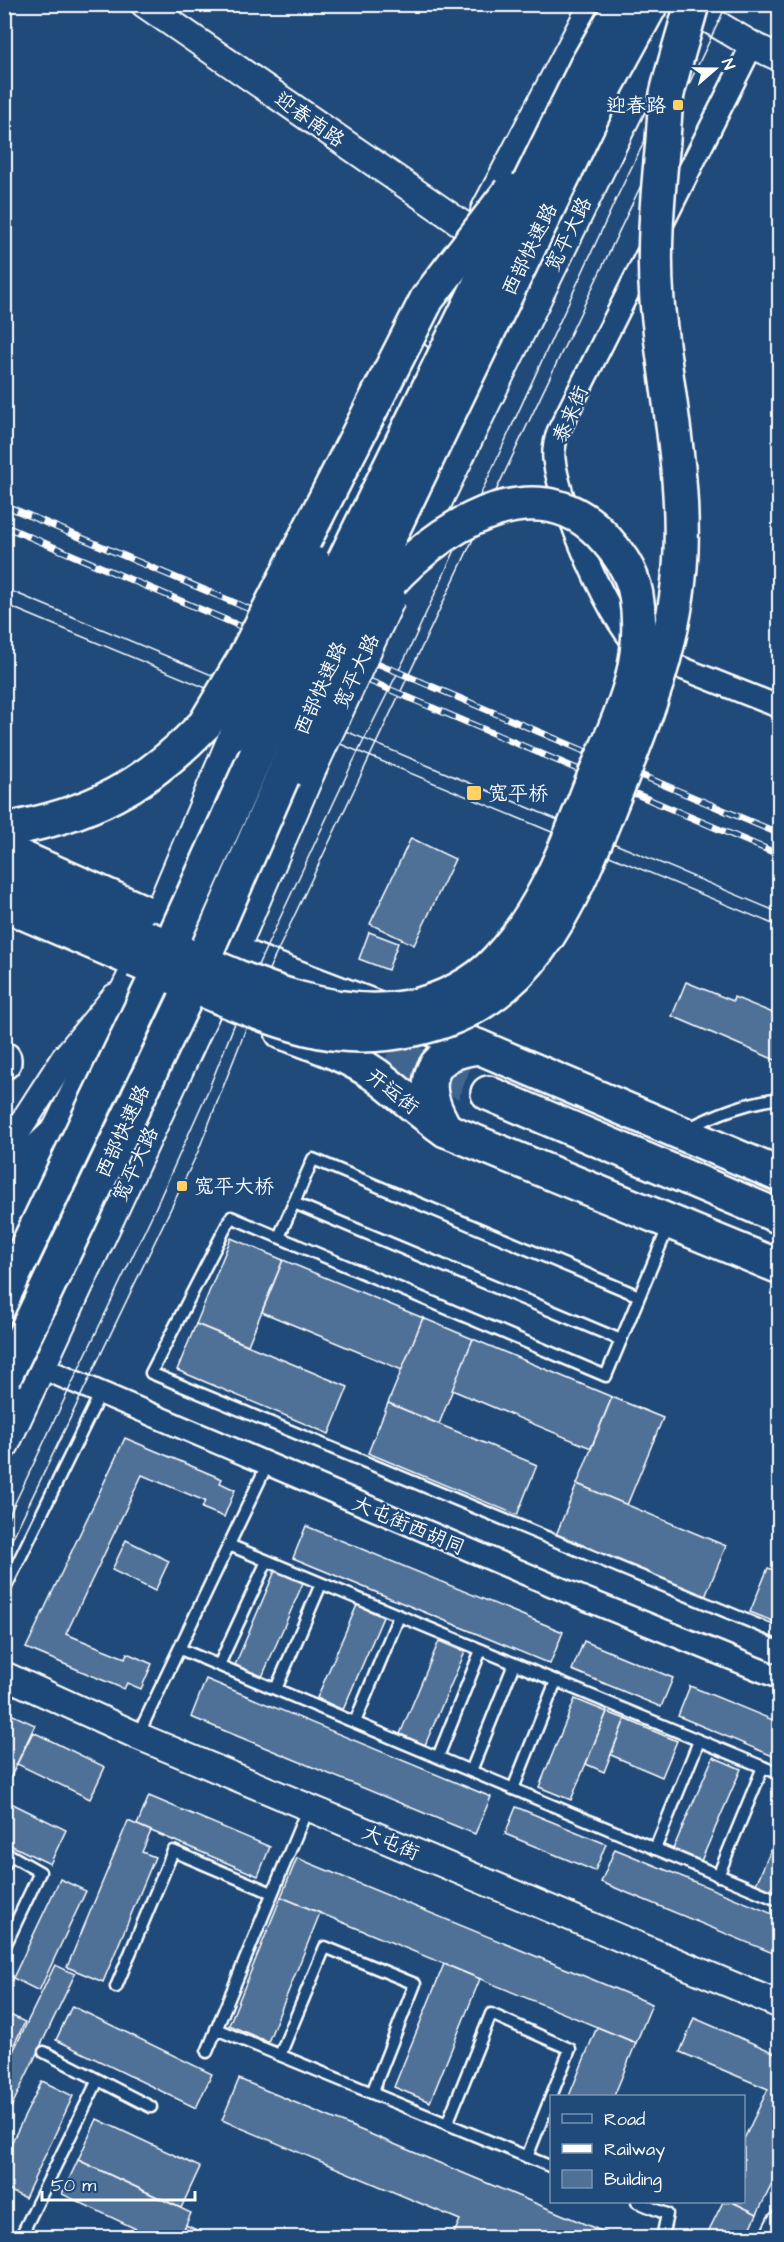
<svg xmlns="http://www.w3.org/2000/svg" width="784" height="2242" font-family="'Architects Daughter','LXGW WenKai TC',sans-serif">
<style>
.building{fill:#507197;stroke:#fff;stroke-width:1.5}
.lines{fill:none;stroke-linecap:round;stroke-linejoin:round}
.primary-tunnel{stroke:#41658e;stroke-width:33;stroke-dasharray:33 16;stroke-linecap:butt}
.service-casing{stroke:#fff;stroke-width:15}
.minor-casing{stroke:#fff;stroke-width:26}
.tertiary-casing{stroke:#fff;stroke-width:30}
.secondary-casing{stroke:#fff;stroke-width:34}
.primary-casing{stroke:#fff;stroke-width:38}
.trunk-casing{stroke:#fff;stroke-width:38}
.service{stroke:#1f4a7a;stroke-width:10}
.minor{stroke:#1f4a7a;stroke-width:21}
.tertiary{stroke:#1f4a7a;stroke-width:26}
.secondary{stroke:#1f4a7a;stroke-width:30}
.primary{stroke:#1f4a7a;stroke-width:33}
.trunk{stroke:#1f4a7a;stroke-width:33}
.tram{stroke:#fff;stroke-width:1.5}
.rail-casing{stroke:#fff;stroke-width:7}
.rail{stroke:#1f4a7a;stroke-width:4.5;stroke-dasharray:14;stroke-linecap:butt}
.secondary-bridge-casing{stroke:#fff;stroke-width:34;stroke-linecap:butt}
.trunk-bridge-casing{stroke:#fff;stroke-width:38;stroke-linecap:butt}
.secondary-bridge{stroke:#1f4a7a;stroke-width:30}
.trunk-bridge{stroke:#1f4a7a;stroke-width:33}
.poi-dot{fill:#ffd166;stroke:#1f4a7a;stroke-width:2}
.labels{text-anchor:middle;stroke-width:4.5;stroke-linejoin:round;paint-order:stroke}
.poi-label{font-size:20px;fill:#fff;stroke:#1f4a7a;text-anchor:start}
.street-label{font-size:20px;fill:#fff;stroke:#1f4a7a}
</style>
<rect width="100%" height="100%" fill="#1f4a7a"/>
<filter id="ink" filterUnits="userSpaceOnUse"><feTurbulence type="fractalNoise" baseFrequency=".0167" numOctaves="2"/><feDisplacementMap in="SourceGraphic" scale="12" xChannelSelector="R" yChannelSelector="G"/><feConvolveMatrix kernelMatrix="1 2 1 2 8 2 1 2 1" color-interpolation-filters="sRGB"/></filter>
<g filter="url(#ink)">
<g class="building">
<path d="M411 838 455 859 414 945 370 924Z"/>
<path d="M369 932 398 943 388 970 359 959Z"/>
<path d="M686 982 733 1001 734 997 780 1016V1062L672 1016Z"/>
<path d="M231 1238 283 1260 248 1345 196 1324Z"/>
<path d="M283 1260 423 1318 402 1370 262 1312Z"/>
<path d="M423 1318 473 1339 439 1424 388 1403Z"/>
<path d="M196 1324 348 1387 329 1434 177 1370Z"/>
<path d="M473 1339 612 1397 591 1448 452 1390Z"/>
<path d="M612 1397 663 1418 627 1505 577 1484Z"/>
<path d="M388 1403 537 1465 517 1515 368 1453Z"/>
<path d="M125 1438 222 1479 220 1483 235 1490 224 1517 202 1508 205 1501 142 1475 66 1634 125 1658 127 1653 152 1664 141 1689 127 1683 124 1689 26 1648Z"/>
<path d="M577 1484 726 1546 705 1597 556 1535Z"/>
<path d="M306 1526 563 1632 550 1664 293 1558Z"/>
<path d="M126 1540 169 1561 155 1591 112 1570Z"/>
<path d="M768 1568 780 1572V1624L750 1612Z"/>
<path d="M275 1571 303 1583 262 1677 235 1665Z"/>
<path d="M357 1605 383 1617 343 1710 317 1698Z"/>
<path d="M439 1641 465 1652 425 1745 400 1734Z"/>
<path d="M584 1641 673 1678 661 1707 572 1670Z"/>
<path d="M206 1679 491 1797 475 1834 191 1717Z"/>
<path d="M690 1686 780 1723V1759L678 1716Z"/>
<path d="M575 1699 607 1712 571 1800 539 1787Z"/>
<path d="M4 1711 35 1725 5 1789 4 1788Z"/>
<path d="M607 1712 625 1719 604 1772 586 1764Z"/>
<path d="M625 1719 677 1741 662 1777 611 1755Z"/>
<path d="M33 1732 105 1767 90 1799 17 1764Z"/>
<path d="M713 1757 741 1769 701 1861 673 1849Z"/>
<path d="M149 1796 270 1847 258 1876 137 1825Z"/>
<path d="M9 1802 66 1830 50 1864 4 1842V1811Z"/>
<path d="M516 1807 606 1844 595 1871 505 1834Z"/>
<path d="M128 1821 151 1831 142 1852 155 1857 103 1982 67 1967Z"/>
<path d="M780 1830V1894L756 1884Z"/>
<path d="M615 1849 780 1917V1956L601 1882Z"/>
<path d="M297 1858 652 2004 636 2043 281 1897Z"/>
<path d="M60 1879 86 1891 39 1991 13 1978Z"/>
<path d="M281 1897 320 1913 268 2042 229 2025Z"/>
<path d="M444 1964 480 1979 430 2102 394 2087Z"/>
<path d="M55 1965 75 1974 4 2122V2070Z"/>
<path d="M72 2006 212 2074 196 2108 56 2040Z"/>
<path d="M4 2012 25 2022 4 2065Z"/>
<path d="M694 2018 780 2055V2168L757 2214 732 2202H744V2139L768 2089 680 2052Z"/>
<path d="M597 2027 636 2043 614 2096H569Z"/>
<path d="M239 2079 611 2235 610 2238H452L460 2220 222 2120Z"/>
<path d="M42 2081 73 2096 25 2198 4 2188V2158Z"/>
<path d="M97 2119 200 2167 181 2208 78 2160Z"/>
<path d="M78 2160 191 2213 180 2238H155L62 2194Z"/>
<path d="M723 2202H732L757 2214 746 2238H705Z"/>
<path d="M186 2225 213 2238H180Z"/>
</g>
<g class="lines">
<path class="primary-tunnel" d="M343 1034 488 1093"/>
<defs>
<g id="service">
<path d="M687 1129C718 1113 745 1103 780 1098"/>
<path d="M294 1203 621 1340"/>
<path d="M669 1225 606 1376 231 1217 151 1373 780 1634"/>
<path d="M279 1237 313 1159 639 1296"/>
<path d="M229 1545 780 1774"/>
<path d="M4 1591 100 1394"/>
<path d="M180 1649 780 1901"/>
<path d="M219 1665 267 1561"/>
<path d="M276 1689 321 1584"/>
<path d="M355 1722 399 1616"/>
<path d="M138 1735 267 1465"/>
<path d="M438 1757 481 1650"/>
<path d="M471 1771 514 1664"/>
<path d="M513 1789 556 1681"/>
<path d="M655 1849 699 1741"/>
<path d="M4 1866 10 1855 40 1872 4 1948"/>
<path d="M718 1876 763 1767"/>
<path d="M116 1987 173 1851 272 1893"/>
<path d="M216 2029 552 2167"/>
<path d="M44 2052 151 2107"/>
<path d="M207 2052 308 1807"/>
<path d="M280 2055 325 1947 415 1984 372 2093"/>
<path d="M447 2124 491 2014 570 2049 527 2157"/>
<path d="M637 2202 667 2214 662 2238"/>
<path d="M20 2238 98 2080"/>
</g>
<g id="minor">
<path d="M752 45 558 432C555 441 553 449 554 459 559 503 610 627 644 653L780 707"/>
<path d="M40 1367 573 1594 780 1678"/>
</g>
<g id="tertiary">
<path d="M144 4 475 233"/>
<path d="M683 4 752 45 780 58"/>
<path d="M4 1152 64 1059 115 997"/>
<path d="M4 1675 138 1736 780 2005"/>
<path d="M773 2238 780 2224"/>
</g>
<g id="secondary">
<path d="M486 211 595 4"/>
<path d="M316 563 415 357"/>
<path d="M404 568 680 4"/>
<path d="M4 1240 134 974 235 734"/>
<path d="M4 1444 233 951 309 773"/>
</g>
<g id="primary">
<path d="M4 850 259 963 479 1047 780 1175"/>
<path d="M282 1032C314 1044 348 1055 376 1075 400 1093 421 1113 446 1130L780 1267"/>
<path d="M488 1093 780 1217"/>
<path d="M446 1130C420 1087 423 1053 479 1047"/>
</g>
<g id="trunk">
<path d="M4 830C89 816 146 786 205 724"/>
<path d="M4 884 76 908 145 937"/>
<path d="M6 905 134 960"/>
<path d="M4 1059V1062"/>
<path d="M4 1190 11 1176 56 1134"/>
</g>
</defs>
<use href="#service" class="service-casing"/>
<use href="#minor" class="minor-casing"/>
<use href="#tertiary" class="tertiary-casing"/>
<use href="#secondary" class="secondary-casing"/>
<use href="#primary" class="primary-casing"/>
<use href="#trunk" class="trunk-casing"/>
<use href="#service" class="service"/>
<use href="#minor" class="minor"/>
<use href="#tertiary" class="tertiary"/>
<use href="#secondary" class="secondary"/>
<use href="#primary" class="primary"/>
<use href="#trunk" class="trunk"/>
<g class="tram">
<path d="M4 588 780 913"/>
<path d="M4 604 780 927"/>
<path d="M4 1526 155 1209 207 1093 259 963 350 768 410 648 616 199 712 4"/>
<path d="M4 1556 197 1154 270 967 727 4"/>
</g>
<defs>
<g id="rail">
<path d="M4 505 780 834"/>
<path d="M4 526 780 855"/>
</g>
</defs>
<use href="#rail" class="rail-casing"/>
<use href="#rail" class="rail"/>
<defs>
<g id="secondary-bridge">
<path d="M235 734 316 563"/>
<path d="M309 773 390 598"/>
</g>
<g id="trunk-bridge">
<path d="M205 724 244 659 427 299 510 191"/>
<path d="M145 937C225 970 320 1024 409 1007 441 1001 477 983 498 959 546 908 569 839 595 775 608 744 624 712 632 680 639 652 641 623 636 595 632 570 617 551 600 533 527 458 412 544 368 610"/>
<path d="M134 960C190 983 248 1013 307 1028 342 1037 379 1037 414 1029 529 1006 568 910 608 811 643 724 677 646 681 551 684 467 665 384 657 301 653 251 657 202 662 151 664 133 664 113 667 94 674 64 684 34 692 4"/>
<path d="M4 1295 157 975 343 563 586 67 622 4"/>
<path d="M4 1378 191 987 366 585 608 83 651 4"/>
</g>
</defs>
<use href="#secondary-bridge" class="secondary-bridge-casing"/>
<use href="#trunk-bridge" class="trunk-bridge-casing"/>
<use href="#secondary-bridge" class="secondary-bridge"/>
<use href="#trunk-bridge" class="trunk-bridge"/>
</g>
</g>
<g class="poi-dot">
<rect x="672" y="99" width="12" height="12" rx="3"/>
<rect x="466" y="785" width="16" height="16" rx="3"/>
<rect x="176" y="1180" width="12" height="12" rx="3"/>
</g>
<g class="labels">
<g class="poi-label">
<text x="666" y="112" text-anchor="end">迎春路</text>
<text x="488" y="800">宽平桥</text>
<text x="194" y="1193">宽平大桥</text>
</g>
<g class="street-label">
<text transform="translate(310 119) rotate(35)" y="7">迎春南路</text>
<text transform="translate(568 234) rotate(-64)" y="7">宽平大路</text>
<text transform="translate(529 249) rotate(-64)" y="7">西部快速路</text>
<text transform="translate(570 414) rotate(-67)" y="7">泰来街</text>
<text transform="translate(356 671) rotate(-65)" y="7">宽平大路</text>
<text transform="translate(320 688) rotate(-66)" y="7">西部快速路</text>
<text transform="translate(393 1091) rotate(38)" y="7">开运街</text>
<text transform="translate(122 1131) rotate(-65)" y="7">西部快速路</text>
<text transform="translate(135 1164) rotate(-65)" y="7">宽平大路</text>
<text transform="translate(409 1525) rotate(23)" y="7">大屯街西胡同</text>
<text transform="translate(391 1842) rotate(23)" y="7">大屯街</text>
</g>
</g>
<rect width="784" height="2242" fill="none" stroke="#1f4a7a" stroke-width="24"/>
<rect x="12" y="12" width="760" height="2218" fill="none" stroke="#fff" stroke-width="2" filter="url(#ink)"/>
<rect x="550" y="2095" width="195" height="108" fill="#1f4a7a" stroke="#7992af" stroke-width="1.5"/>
<rect x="562" y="2114" width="30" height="9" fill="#1f4a7a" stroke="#7992af" stroke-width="1.5"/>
<text x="604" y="2125" font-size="18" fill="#ffffff">Road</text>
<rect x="562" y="2144" width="30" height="9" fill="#ffffff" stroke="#7992af" stroke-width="1.5"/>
<text x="604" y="2155" font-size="18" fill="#ffffff">Railway</text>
<rect x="562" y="2170" width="30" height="18" fill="#507197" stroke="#7992af" stroke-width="1.5"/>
<text x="604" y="2185" font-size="18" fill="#ffffff">Building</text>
<g transform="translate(715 69) rotate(70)" stroke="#1f4a7a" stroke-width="4.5" paint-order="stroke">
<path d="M0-4.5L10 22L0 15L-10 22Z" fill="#ffffff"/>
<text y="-9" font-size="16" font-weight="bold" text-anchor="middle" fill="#ffffff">N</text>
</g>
<path d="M42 2191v9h153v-9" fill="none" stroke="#ffffff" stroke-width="3"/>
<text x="51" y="2191" font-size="18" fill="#ffffff" stroke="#1f4a7a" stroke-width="4.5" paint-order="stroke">50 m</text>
</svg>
